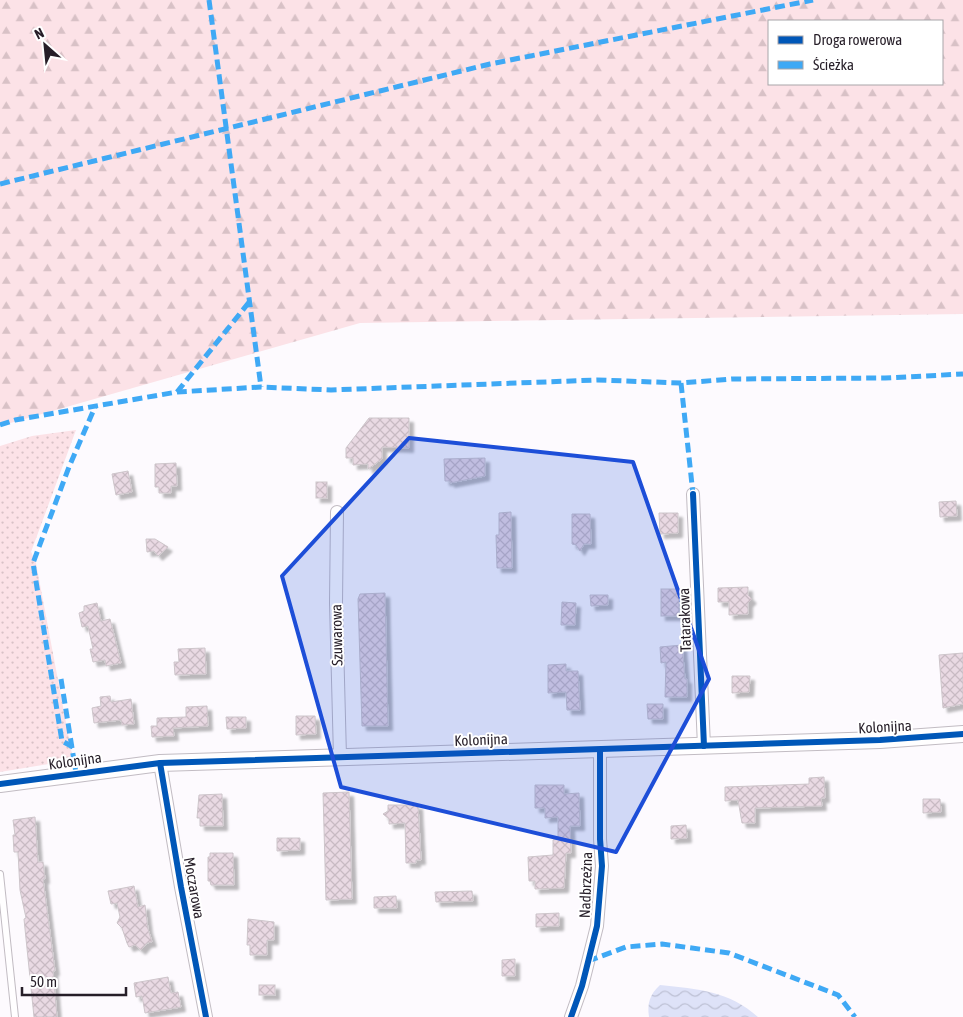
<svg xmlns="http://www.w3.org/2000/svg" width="963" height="1017" font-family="'Asap Condensed',sans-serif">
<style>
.grass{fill:url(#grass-dots)}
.forest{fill:url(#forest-firs);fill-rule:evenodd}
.water{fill:url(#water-waves)}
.building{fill:url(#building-cross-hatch);stroke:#cdc5ca;filter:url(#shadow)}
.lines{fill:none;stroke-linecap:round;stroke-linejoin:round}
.service-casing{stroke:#c2bcc3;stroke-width:8}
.minor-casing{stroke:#c2bcc3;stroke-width:14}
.tertiary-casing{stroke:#c2bcc3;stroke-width:18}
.service{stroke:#fffeff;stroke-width:6}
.minor{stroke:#fffeff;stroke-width:12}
.tertiary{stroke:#fffeff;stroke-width:16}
.quiet{stroke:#3fa9f5;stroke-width:5;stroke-dasharray:10 5;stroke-linecap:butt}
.cycleway-casing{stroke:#fff;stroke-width:9}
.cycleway{stroke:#0057b8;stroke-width:6}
.marked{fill:#1d4ed8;fill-opacity:0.2;stroke:#1d4ed8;stroke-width:4;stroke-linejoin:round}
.labels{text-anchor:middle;stroke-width:4;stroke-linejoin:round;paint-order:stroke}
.street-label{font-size:15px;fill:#261e28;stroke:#fff}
</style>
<defs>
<pattern id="grass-dots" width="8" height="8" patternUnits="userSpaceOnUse" patternTransform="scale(1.25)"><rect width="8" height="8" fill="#fce2e7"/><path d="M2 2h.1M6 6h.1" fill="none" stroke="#d8c1c6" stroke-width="1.8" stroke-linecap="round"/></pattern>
<pattern id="forest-firs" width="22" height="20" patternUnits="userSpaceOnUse" patternTransform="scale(1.25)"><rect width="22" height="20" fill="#fce2e7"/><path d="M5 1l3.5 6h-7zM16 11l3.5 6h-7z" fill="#d8c1c6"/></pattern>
<pattern id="water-waves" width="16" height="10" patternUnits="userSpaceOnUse" patternTransform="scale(1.25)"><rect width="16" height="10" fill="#dee2f8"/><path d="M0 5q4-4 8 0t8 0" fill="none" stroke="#bec1d5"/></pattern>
<pattern id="building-cross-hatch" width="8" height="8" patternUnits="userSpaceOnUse" patternTransform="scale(1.25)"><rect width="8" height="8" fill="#e9d9e3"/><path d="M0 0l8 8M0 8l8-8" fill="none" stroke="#c8bac3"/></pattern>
<filter id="shadow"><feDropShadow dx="4.5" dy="4.5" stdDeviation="1" flood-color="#0004"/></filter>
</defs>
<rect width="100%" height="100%" fill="#fdfafe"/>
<path class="grass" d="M76 430 31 552 36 563 73 760 0 772V446L32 436Z"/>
<path class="forest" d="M0 0H963V314L360 323 0 426ZM769 21H942V84H769Z"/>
<path class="water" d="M660 985C698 989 729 991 758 1017H649C647 1003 650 994 660 985Z"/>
<g class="building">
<path d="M369 418H409V448L382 447V459L368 469V464L353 465V458H346V448Z"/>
<path d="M485 458V476L450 483V481H445L444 459Z"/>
<path d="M176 463 177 486H171V493H159V487H155V464Z"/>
<path d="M128 471 132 492 116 495 112 474Z"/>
<rect x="316" y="482" width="11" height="16"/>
<path d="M956 501 957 516 940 517 939 502Z"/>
<path d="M511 512 512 568H497L496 535H499V513Z"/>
<path d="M659 513H678V533L660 534Z"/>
<path d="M572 514H590L591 544H584L580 551 576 545 572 544Z"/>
<path d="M146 539H155L168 547 158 556 154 551 147 552Z"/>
<path d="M748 587V595L752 599 748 603V614L729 615V602H718V588Z"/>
<rect x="661" y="589" width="18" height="27"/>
<path d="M385 593 388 726H362L358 599 360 594Z"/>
<path d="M590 595H608V605L591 606Z"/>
<path d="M562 602 576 603 575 625H561Z"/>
<path d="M97 603 101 621 110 619 121 663 106 666 105 660 93 662 90 649H93L88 626 82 627 79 613 84 611V606Z"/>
<path d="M682 645 685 679H687V697H665L666 662 661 663 660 647Z"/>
<path d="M205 648 206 674 175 675 174 662H179L178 649Z"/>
<path d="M963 653V704L943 708 939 655Z"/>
<path d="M566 664V671H578L580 710H567L566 692 548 693V665Z"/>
<path d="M732 676H750L749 692 732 693Z"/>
<path d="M110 696 111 702 131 699 134 724 122 725 121 720 94 723 92 708 101 706 100 697Z"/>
<path d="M647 704H663V719H648Z"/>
<path d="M207 706 208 726 173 728 174 736 152 737 151 726H157V718L186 717V707Z"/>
<path d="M296 716H315L316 734 296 735Z"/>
<path d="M226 717H246V728L227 729Z"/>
<path d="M824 777 825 798H821L822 806 755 808V823H742L738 800 725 801V787L809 784V778Z"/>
<path d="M535 785H564V794L579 793 580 826H570L571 853H566L564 888 535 889V881H529L528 857 553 855V840L558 839V817L545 818V808H535Z"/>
<path d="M349 792 352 899 326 900 323 793Z"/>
<path d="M222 794 223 826H200V818H197L199 795Z"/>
<path d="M923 799H940L941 812 923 813Z"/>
<path d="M388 805H418L421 860H416V863H406L405 823 389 824V819L383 814 388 811Z"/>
<path d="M35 817 38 862H43L45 879H43L55 971H53L57 1017H34L24 919 26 918 20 890 18 852H14L13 835H15L13 820Z"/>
<path d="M686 825 687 838 671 839V826Z"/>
<path d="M277 838H300V850L277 851Z"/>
<path d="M210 853H233L234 885H211L210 881H208V857H210Z"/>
<path d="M134 886 138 907 145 905 148 929 152 942 147 943 141 950 135 945 129 947 127 943 122 928 117 923 120 917 117 903 111 904 108 891Z"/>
<path d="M472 891 473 901 436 902 435 892Z"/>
<path d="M396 896 397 908H374V897Z"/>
<path d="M559 913V926L536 927V914Z"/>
<path d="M248 919 274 922V940H267V955H250V945H247Z"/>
<path d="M515 959V976H502V960Z"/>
<path d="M168 977 171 993 178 992 181 1007 145 1013 142 996 136 997 134 983Z"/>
<rect x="259" y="985" width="16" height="10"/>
</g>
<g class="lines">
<defs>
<path id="service" d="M0 874 15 1017"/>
<g id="minor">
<path d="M693 494 704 746"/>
<path d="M337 512 336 603 340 757"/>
<path d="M160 763 181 887 206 1017"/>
<path d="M571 1017 582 986 597 926 602 866 600 839V750"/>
</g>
<path id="tertiary" d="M0 784 160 763 880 740 963 734"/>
</defs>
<use href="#service" class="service-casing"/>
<use href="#minor" class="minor-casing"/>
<use href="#tertiary" class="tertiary-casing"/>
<use href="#service" class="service"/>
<use href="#minor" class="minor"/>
<use href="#tertiary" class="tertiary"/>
<g class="quiet">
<path d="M209 0 261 387"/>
<path d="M0 184 490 64 813 0"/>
<path d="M681 383 693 494"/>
<path d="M177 392 250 301"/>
<path d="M0 425 15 420 177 392 261 387 331 390 597 380 681 383 732 379 885 378 963 374"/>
<path d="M61 679 76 773"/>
<path d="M73 747 62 741 61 735 33 563 69 467 95 407"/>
<path d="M588 961 626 947 662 944 729 953 838 995 855 1017"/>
</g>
<defs>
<g id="cycleway">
<path d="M693 494 704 746"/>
<path d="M160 763 181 887 206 1017"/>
<path d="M0 784 160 763 880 740 963 734"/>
<path d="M571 1017 582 986 597 926 602 866 600 839V750"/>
</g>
</defs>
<use href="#cycleway" class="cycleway-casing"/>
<use href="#cycleway" class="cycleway"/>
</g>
<path class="marked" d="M409 438 633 462 709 679 616 852 341 787 282 576Z"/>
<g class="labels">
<g class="street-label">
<text transform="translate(685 620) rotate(-92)" y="5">Tatarakowa</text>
<text transform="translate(337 635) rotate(-91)" y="5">Szuwarowa</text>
<text transform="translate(885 727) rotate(-3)" y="5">Kolonijna</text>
<text transform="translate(481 740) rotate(-2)" y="5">Kolonijna</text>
<text transform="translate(75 761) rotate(-8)" y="5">Kolonijna</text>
<text transform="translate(586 885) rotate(-88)" y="5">Nadbrzeżna</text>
<text transform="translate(194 888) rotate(80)" y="5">Moczarowa</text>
</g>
</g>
<rect x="768" y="20" width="175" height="65" fill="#ffffff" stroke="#a8a5a9"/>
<rect x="778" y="36" width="25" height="8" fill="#0057b8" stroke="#a8a5a9"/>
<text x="813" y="45" font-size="15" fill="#261e28">Droga rowerowa</text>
<rect x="778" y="61" width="25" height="8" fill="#3fa9f5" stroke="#a8a5a9"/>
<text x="813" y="70" font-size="15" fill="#261e28">Ścieżka</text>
<g transform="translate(45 45) rotate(333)" stroke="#ffffff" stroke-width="4" paint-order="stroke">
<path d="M0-4L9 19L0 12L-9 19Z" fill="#261e28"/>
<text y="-8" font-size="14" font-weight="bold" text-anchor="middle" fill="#261e28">N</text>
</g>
<path d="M22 987v8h104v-8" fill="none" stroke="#261e28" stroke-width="2.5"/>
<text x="30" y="987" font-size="15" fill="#261e28" stroke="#ffffff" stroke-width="4" paint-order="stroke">50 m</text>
</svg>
